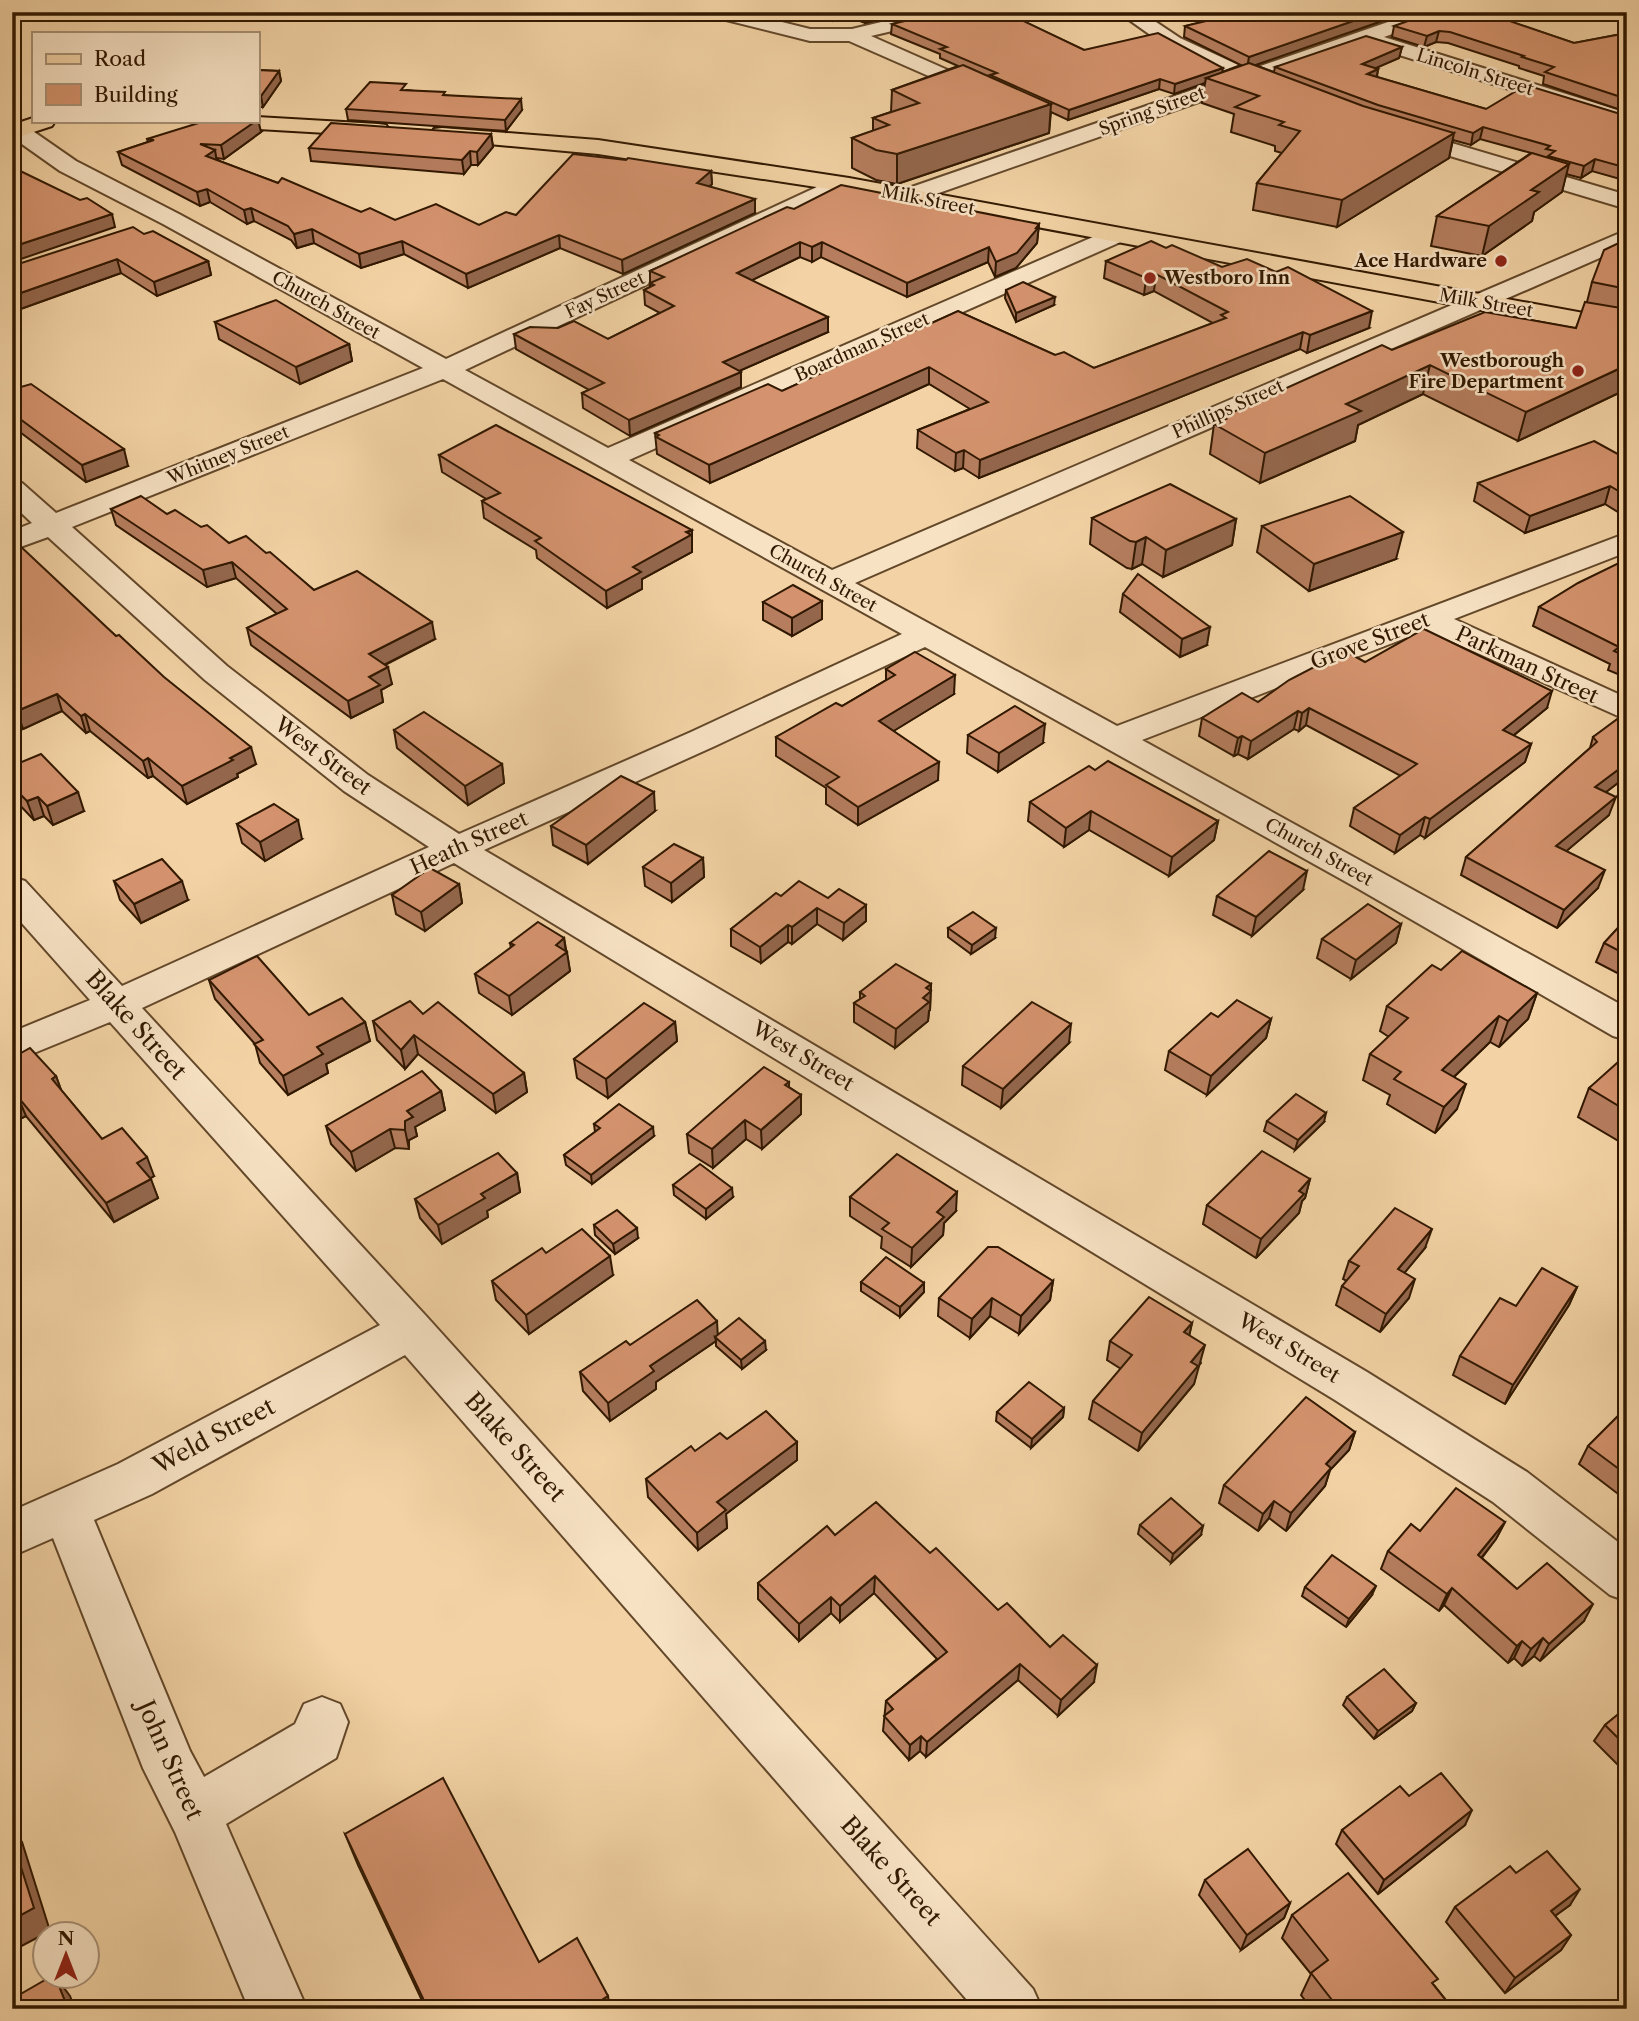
<svg xmlns="http://www.w3.org/2000/svg" width="1639" height="2021" font-family="'Libre Caslon Text',serif">
<style>
.lines{fill:none;stroke-linecap:round;stroke-linejoin:round}
.minor-casing{stroke:#624729;stroke-width:4}
.major-casing{stroke:#311800;stroke-width:4}
.minor{fill:#f7e2c4;fill-rule:evenodd}
.major{fill:#f3d3a5;fill-rule:evenodd}
.wall{fill:#b67e5f;stroke:#311800;stroke-width:2}
.shaded-wall{fill:#94674d;stroke:#311800;stroke-width:2}
.building{fill:#d4936e;stroke:#311800;stroke-width:2}
.poi-dot{fill:#8f2418;stroke:#f7e2c4;stroke-width:2.5}
.labels{text-anchor:middle;stroke-width:5;stroke-linejoin:round;paint-order:stroke}
.far-street-label{font-size:18px;fill:#311800;stroke:#f7e2c4}
.far-poi-label{font-size:18px;font-weight:bold;fill:#311800;stroke:#f7e2c4;text-anchor:end}
.street-label{font-size:21px;fill:#311800;stroke:#f7e2c4}
.near-street-label{font-size:24px;fill:#311800;stroke:#f7e2c4}
</style>
<rect width="100%" height="100%" fill="#f3d3a5"/>
<filter id="stains"><feTurbulence type="fractalNoise" baseFrequency=".00286" numOctaves="4"/><feColorMatrix values="0 0 0 0 .2 0 0 0 0 .09 0 0 0 0 .02 0 0 0 .5 -.17"/></filter>
<radialGradient id="worn" r=".72"><stop offset=".6" stop-color="#630" stop-opacity="0"/><stop offset="1" stop-color="#630" stop-opacity=".3"/></radialGradient>
<g class="lines">
<defs>
<g id="minor">
<path d="M708 12H742L810 29H852L923 12H958L956 16 871 36 995 91 998 95 995 99H981L849 41H810L710 16Z"/>
<path d="M1118 12H1141L1180 38 1249 70 1417 12H1445L1443 16 1384 37 1627 113V126L1364 44 1266 78 1269 83 1266 87 1259 89 1247 85 916 201H900L897 196 900 191 1230 77 1166 46Z"/>
<path d="M19 126 27 127 76 161 179 214 446 359 834 179H850L853 184 850 189 465 370 608 448 1109 230H1125L1129 235 1125 240 629 460 832 570 1627 230V246L855 583 1117 726 1627 533V552L1454 619 1627 698V720L1426 630 1142 740 1627 1008V1040L1613 1036 1357 888 925 647 715 746 484 850 1367 1372 1527 1472 1627 1549V1601L1610 1595 1493 1502 1335 1400 454 863 142 1008 427 1317 1033 1989 1042 2009H975L405 1355 152 1494 94 1520 190 1751 204 1777 295 1724 304 1704 322 1697 340 1704 348 1722 336 1758 226 1824 307 2009H249L175 1832 143 1768 53 1538 12 1556V1511L118 1464 380 1325 110 1022 12 1062V1032L90 1000 12 912V877L25 881 122 986 429 847 344 791 205 680 48 537 12 550V531L32 523 12 504V481L22 483 56 513 423 368 163 224 60 171 12 137V127ZM443 379 902 634 691 732 459 834 368 775 227 666 72 527Z"/>
<path d="M1401 128 1627 195V209L1393 139 1390 134 1393 129Z"/>
</g>
<g id="major">
<path d="M257 117 378 124 386 125 389 130 386 135 378 136 223 127 215 126 212 121H257Z"/>
<path d="M33 118V121H55L52 126 12 139V125Z"/>
<path d="M442 128 598 140 849 178 1627 321V337L849 192 598 154 434 139 431 134 434 129Z"/>
</g>
</defs>
<use href="#minor" class="minor-casing"/>
<use href="#major" class="major-casing"/>
<use href="#minor" class="minor"/>
<use href="#major" class="major"/>
</g>
<g class="wall">
<path d="M816 12H911L865 23 849 17 833 21Z"/>
<path d="M943 12H1048L1016 18 1084 50 1222 72 1241 65 1184 37 1185 26 1244 12H1408L1255 65 1274 72 1275 67 1402 47 1399 58 1375 68 1378 69 1377 77 1486 109 1627 116V181L1592 171 1581 178 1566 174 1562 192 1534 212 1532 221 1482 256 1431 246 1437 216 1531 153 1480 139 1471 145 1453 140 1449 158 1337 227 1253 210 1257 183 1282 153 1275 151V146L1231 132 1234 114 1202 103 1205 83 1174 94 1159 89 1068 120 1051 112 1049 133 897 184 876 180 852 168V138L873 131V118L891 112 892 90 958 66 940 58V54L891 34 892 24Z"/>
<path d="M1511 22 1574 43 1627 33V112L1543 84 1544 76 1519 68V66L1448 43 1436 42 1424 47 1392 37 1394 26Z"/>
<path d="M257 70 279 71 281 81 263 107H257Z"/>
<path d="M407 90 445 95 522 110 506 131 348 120 346 109Z"/>
<path d="M261 132 224 159 216 158 217 160 278 183 361 212 395 220 479 225 711 171 712 184 710 186 755 213 623 274 560 248 468 288 404 254 361 268 314 243 297 248 291 240 254 221 247 224 210 202 200 206 122 165 118 152 148 142 147 139Z"/>
<path d="M491 134 493 147 478 165H471L464 174 311 161 309 148Z"/>
<path d="M794 209 1039 224 1037 243 1016 268 995 277 988 262 907 297 821 257 812 262 800 257 752 280 828 332 739 371 741 372V387L630 436 583 408 582 393 589 390 516 349 514 334 608 339 660 313 645 305 644 290 650 287V271Z"/>
<path d="M144 234 208 261 211 275 157 296 121 273 12 312V266Z"/>
<path d="M1627 239V389L1518 441 1423 394 1358 425 1355 441 1260 483 1210 454 1214 424 1221 422 1222 417 1392 350 1576 328 1587 302 1592 282Z"/>
<path d="M1106 261 1369 328 1307 353 1300 349 979 478 963 468 955 471 917 448 918 430 970 409 929 384 710 483 657 454 655 433 782 391 958 311 1055 355 1094 368 1213 323 1154 291 1144 295 1104 278Z"/>
<path d="M1006 290 1054 305 1016 322 1005 298Z"/>
<path d="M215 322 349 344 352 361 300 384 219 339Z"/>
<path d="M12 382 128 466 86 482 12 426Z"/>
<path d="M439 455 692 547V552L642 579V589L607 608 537 558 536 550 484 518 482 501 486 499 442 472Z"/>
<path d="M1627 459V512L1621 514 1605 504 1525 533 1474 501 1478 483Z"/>
<path d="M111 509 167 514 201 527 229 543 266 553 314 590 435 639 385 665 392 684 381 690 383 702 351 718 251 645 247 628 277 614 236 578 207 587 116 525Z"/>
<path d="M1092 518 1236 519 1232 545 1163 577 1142 564 1132 569 1127 568 1090 544Z"/>
<path d="M1262 526 1396 559 1309 591 1257 552Z"/>
<path d="M12 546 116 636 256 764 237 774 238 777 187 804 153 776 148 778 90 731 86 733 62 711 23 729 16 721 12 723Z"/>
<path d="M1627 559V678L1608 670 1610 664 1533 626 1539 607Z"/>
<path d="M1123 594 1207 645 1180 657 1120 612Z"/>
<path d="M822 601V619L792 636 763 620V602Z"/>
<path d="M1365 662 1547 708 1513 736 1531 744 1525 762 1425 838 1420 835 1395 853 1350 826 1354 808 1401 776 1306 725 1299 731 1294 729 1248 759 1238 754 1234 756 1199 736 1202 718 1258 702Z"/>
<path d="M886 669 954 694 893 731 938 780 858 825 826 804V788L776 756V737L842 706 886 680Z"/>
<path d="M1627 721V776L1606 792 1609 815 1566 851 1598 888 1557 928 1461 875 1466 857 1590 748 1593 737Z"/>
<path d="M394 730 502 764 504 783 468 805 397 748Z"/>
<path d="M968 735 1043 743 998 772 967 753Z"/>
<path d="M12 766 84 811 53 825 44 816 34 820 12 797Z"/>
<path d="M1095 770 1218 821 1214 840 1169 876 1089 830 1064 847 1028 821 1030 802Z"/>
<path d="M655 811 588 864 553 845 551 826Z"/>
<path d="M237 824 302 839 265 861 242 843Z"/>
<path d="M703 858 704 877 672 902 645 886 643 867Z"/>
<path d="M114 881 188 900 141 923 120 900Z"/>
<path d="M459 884 462 903 425 931 396 914 392 895Z"/>
<path d="M1303 890 1252 936 1213 915 1217 896Z"/>
<path d="M781 896 828 898 866 905V921L843 940 817 924 792 944 788 942 761 963 731 946V929Z"/>
<path d="M1627 918V978L1596 962 1604 943Z"/>
<path d="M1401 924 1396 943 1351 979 1317 958 1322 939Z"/>
<path d="M948 928 995 938 971 954 948 937Z"/>
<path d="M564 938 570 971 512 1015 479 993 475 974 511 948 510 943Z"/>
<path d="M209 980 309 1015 365 1022 370 1041 326 1064 328 1073 288 1095 260 1063 255 1044 215 999Z"/>
<path d="M931 984 930 1010 929 1011 928 1021 895 1048 854 1022V1003L860 999V992Z"/>
<path d="M1537 993 1528 1019 1499 1047 1490 1042 1454 1077 1457 1109 1435 1133 1387 1104 1390 1095 1363 1080 1370 1054 1389 1037 1380 1031 1387 1006Z"/>
<path d="M423 1014 524 1073 527 1092 496 1113 418 1054 405 1069 377 1040 373 1021Z"/>
<path d="M1218 1017 1271 1019 1266 1038 1207 1095 1165 1070 1169 1051Z"/>
<path d="M675 1022 677 1041 608 1098 577 1078 574 1059Z"/>
<path d="M1069 1043 1001 1108 962 1085 963 1066Z"/>
<path d="M12 1058 56 1076 61 1090 102 1139 154 1176 150 1178 158 1198 114 1222 26 1116 20 1119 16 1115 12 1117Z"/>
<path d="M1627 1065V1146L1578 1117 1589 1088Z"/>
<path d="M789 1082V1087L801 1095V1114L762 1149 746 1139 713 1168 689 1153 687 1134Z"/>
<path d="M441 1091 445 1110 415 1127 417 1136 409 1140V1149L395 1148 356 1171 331 1144 326 1126Z"/>
<path d="M1267 1121 1324 1122 1295 1150 1264 1131Z"/>
<path d="M594 1124 654 1136 592 1184 566 1165 564 1155 595 1132Z"/>
<path d="M517 1173 520 1192 487 1211 488 1217 442 1244 420 1218 415 1199Z"/>
<path d="M1310 1179 1305 1198 1302 1201 1299 1213 1256 1258 1203 1224 1207 1205Z"/>
<path d="M673 1185 733 1197 706 1219 674 1195Z"/>
<path d="M850 1197 956 1211 944 1223 943 1235 911 1267 881 1248 882 1237 850 1216Z"/>
<path d="M594 1225 638 1238 615 1254 595 1235Z"/>
<path d="M1425 1248 1404 1273 1409 1298 1380 1332 1336 1305 1342 1286 1347 1281 1343 1279 1349 1261Z"/>
<path d="M546 1253 613 1275 529 1334 496 1300 492 1281Z"/>
<path d="M1053 1281 1050 1300 1019 1334 990 1316 970 1338 938 1316 939 1298Z"/>
<path d="M861 1282 924 1283V1292L900 1317 861 1291Z"/>
<path d="M1577 1287 1569 1305 1505 1404 1453 1375 1460 1356 1516 1306Z"/>
<path d="M1192 1323 1189 1336 1201 1363 1198 1366 1194 1384 1138 1451 1089 1419 1093 1401 1121 1369 1107 1360 1110 1341Z"/>
<path d="M718 1335 766 1350 742 1369 716 1346V1341L656 1382V1389L610 1421 583 1391 580 1372 630 1345Z"/>
<path d="M1627 1407V1499L1626 1500 1579 1464 1588 1446Z"/>
<path d="M1064 1408 1063 1417 1031 1448 996 1421 997 1412Z"/>
<path d="M1355 1432 1349 1450 1330 1470 1325 1486 1286 1531 1269 1518 1258 1531 1219 1503 1224 1485Z"/>
<path d="M797 1442V1460L726 1514 727 1528 698 1550 648 1497 646 1479 695 1451Z"/>
<path d="M1505 1522 1496 1539 1482 1558 1517 1589 1584 1621 1540 1661 1534 1656 1522 1666 1514 1658 1508 1663 1444 1605 1439 1611 1381 1569 1388 1551 1420 1531Z"/>
<path d="M1140 1525 1201 1535 1171 1563 1138 1534Z"/>
<path d="M835 1535 930 1553 998 1610 1050 1647 1094 1682 1058 1716 1018 1680 926 1757 920 1751 909 1760 883 1731 886 1701 937 1659 874 1593 840 1622 831 1613 799 1641 758 1599V1583Z"/>
<path d="M1305 1587 1372 1595 1346 1627 1302 1596Z"/>
<path d="M1347 1697 1416 1703 1412 1711 1374 1739 1343 1705Z"/>
<path d="M1627 1707V1774L1594 1741 1605 1725Z"/>
<path d="M1409 1796 1465 1825 1378 1894 1336 1844 1342 1830Z"/>
<path d="M345 1834 539 1962 610 2009H426L358 1865Z"/>
<path d="M1516 1873 1570 1905 1555 1916 1571 1935 1561 1950 1505 1993 1446 1922 1455 1907Z"/>
<path d="M1205 1880 1290 1903 1284 1918 1241 1950 1199 1895Z"/>
<path d="M1292 1915 1434 1985 1453 2009H1312L1301 1995 1311 1974 1282 1938Z"/>
</g>
<g class="shaded-wall">
<path d="M833 12H849V17L833 21Z"/>
<path d="M871 12H911L865 23V14Z"/>
<path d="M1002 12H1048L1001 20Z"/>
<path d="M1379 12H1408L1247 68 1249 57Z"/>
<path d="M1511 12H1536L1495 28 1498 17Z"/>
<path d="M1439 31 1436 42 1424 47 1427 36Z"/>
<path d="M1402 47 1399 58 1360 75 1362 64Z"/>
<path d="M1223 68 1221 78H1206L1205 83 1174 94 1175 84Z"/>
<path d="M1378 69 1376 81 1367 74Z"/>
<path d="M279 71 281 81 263 107 261 96Z"/>
<path d="M1160 79 1159 89 1068 120 1069 110Z"/>
<path d="M521 99 522 110 506 131 505 120Z"/>
<path d="M1051 104 1049 133 897 184V154Z"/>
<path d="M258 119 261 132 224 159 221 145Z"/>
<path d="M1483 127 1480 139 1471 145 1473 133Z"/>
<path d="M1454 133 1449 158 1337 227 1342 200Z"/>
<path d="M491 134 493 147 478 165 477 152Z"/>
<path d="M215 150 217 163 206 156Z"/>
<path d="M470 151 471 165 464 174 462 160Z"/>
<path d="M1595 159 1592 171 1581 178 1584 166Z"/>
<path d="M1569 164 1562 192 1534 212 1532 221 1482 256 1489 226 1531 190Z"/>
<path d="M711 171 712 184 698 196 697 183Z"/>
<path d="M207 189 210 202 200 206 197 192Z"/>
<path d="M755 199V213L623 274 622 260Z"/>
<path d="M251 208 254 221 247 224 244 210Z"/>
<path d="M112 214 115 227 12 262V247Z"/>
<path d="M1039 224 1037 243 1016 268 995 277 996 262Z"/>
<path d="M312 229 314 243 297 248 294 234Z"/>
<path d="M559 235 560 248 468 288 466 274Z"/>
<path d="M402 241 404 254 361 268 359 254Z"/>
<path d="M800 242V257L738 287 737 273Z"/>
<path d="M822 242 821 257 812 262V247Z"/>
<path d="M989 247 988 262 907 297V283Z"/>
<path d="M117 259 121 273 12 312V296Z"/>
<path d="M208 261 211 275 157 296 154 282Z"/>
<path d="M1156 274 1154 291 1144 295 1146 278Z"/>
<path d="M1055 297 1054 305 1016 322V313Z"/>
<path d="M1372 311 1369 328 1307 353 1310 335Z"/>
<path d="M828 317V332L723 378V362Z"/>
<path d="M1303 332 1300 349 979 478 980 460Z"/>
<path d="M349 344 352 361 300 384 296 367Z"/>
<path d="M1430 365 1423 394 1358 425 1355 441 1260 483 1265 453 1346 404Z"/>
<path d="M1627 365V389L1518 441 1526 412Z"/>
<path d="M929 367V384L710 483 709 465Z"/>
<path d="M741 372V387L630 436 629 420Z"/>
<path d="M124 449 128 466 86 482 82 465Z"/>
<path d="M964 450 963 468 955 471 956 453Z"/>
<path d="M1610 486 1605 504 1525 533 1530 516Z"/>
<path d="M1626 496 1627 512 1621 514Z"/>
<path d="M1236 519 1232 545 1163 577 1166 550Z"/>
<path d="M692 530V552L642 579V589L607 608 606 591 633 567Z"/>
<path d="M1403 532 1396 559 1309 591 1314 564Z"/>
<path d="M1146 537 1142 564 1132 569 1136 542Z"/>
<path d="M232 562 236 578 207 587 203 570Z"/>
<path d="M822 601V619L792 636V618Z"/>
<path d="M432 622 435 639 372 671 369 654Z"/>
<path d="M1210 627 1207 645 1180 657 1182 639Z"/>
<path d="M388 667 392 684 381 690 383 702 351 718 348 701 369 677Z"/>
<path d="M955 675 954 694 879 740V721Z"/>
<path d="M1552 691 1547 708 1498 748 1503 730Z"/>
<path d="M57 694 62 711 23 729 17 711Z"/>
<path d="M1309 708 1306 725 1299 731 1302 713Z"/>
<path d="M1298 711 1294 729 1248 759 1251 741Z"/>
<path d="M12 712 16 721 12 723Z"/>
<path d="M85 714 90 731 86 733 81 716Z"/>
<path d="M1045 724 1043 743 998 772 999 753Z"/>
<path d="M1242 736 1238 754 1234 756 1238 738Z"/>
<path d="M1531 744 1525 762 1425 838 1430 819Z"/>
<path d="M251 747 256 764 237 774 238 777 187 804 182 786 230 758Z"/>
<path d="M148 758 153 776 148 778 143 761Z"/>
<path d="M939 762 938 780 858 825V807Z"/>
<path d="M1627 763V776L1589 805 1595 787Z"/>
<path d="M502 764 504 783 468 805 465 786Z"/>
<path d="M78 792 84 811 53 825 47 806Z"/>
<path d="M654 792 655 811 588 864 586 845Z"/>
<path d="M38 797 44 816 34 820 27 801Z"/>
<path d="M1616 797 1609 815 1550 865 1556 846Z"/>
<path d="M1091 811 1089 830 1064 847 1066 828Z"/>
<path d="M1425 817 1420 835 1395 853 1400 835Z"/>
<path d="M298 820 302 839 265 861 260 842Z"/>
<path d="M1218 821 1214 840 1169 876 1172 857Z"/>
<path d="M703 858 704 877 672 902 671 883Z"/>
<path d="M1605 870 1598 888 1557 928 1564 910Z"/>
<path d="M1307 871 1303 890 1252 936 1256 917Z"/>
<path d="M182 881 188 900 141 923 134 904Z"/>
<path d="M459 884 462 903 425 931 421 912Z"/>
<path d="M866 905V921L843 940 844 923Z"/>
<path d="M817 908V924L792 944V927Z"/>
<path d="M1401 924 1396 943 1351 979 1356 960Z"/>
<path d="M788 925V942L761 963 760 947Z"/>
<path d="M996 928 995 938 971 954 972 945Z"/>
<path d="M564 938 566 953 567 952 570 971 512 1015 509 996 556 945Z"/>
<path d="M931 984 930 1010 929 1011 928 1021 895 1048 896 1029 923 998 926 988Z"/>
<path d="M1537 993 1528 1019 1499 1047 1508 1021Z"/>
<path d="M1499 1016 1490 1042 1434 1096 1442 1070Z"/>
<path d="M1271 1019 1266 1038 1207 1095 1211 1076Z"/>
<path d="M365 1022 370 1041 326 1064 328 1073 288 1095 283 1076 317 1047Z"/>
<path d="M675 1022 677 1041 608 1098 606 1079Z"/>
<path d="M1071 1024 1069 1043 1001 1108 1003 1089Z"/>
<path d="M414 1035 418 1054 405 1069 401 1050Z"/>
<path d="M524 1073 527 1092 496 1113 493 1094Z"/>
<path d="M56 1076 63 1095 52 1079Z"/>
<path d="M1466 1084 1457 1109 1435 1133 1444 1107Z"/>
<path d="M441 1091 445 1110 415 1127 417 1136 409 1140V1149L405 1130V1121L407 1111Z"/>
<path d="M801 1095V1114L762 1149 761 1130Z"/>
<path d="M18 1097 26 1116 20 1119 12 1102V1100Z"/>
<path d="M12 1105 16 1115 12 1117Z"/>
<path d="M1326 1113 1324 1122 1295 1150 1298 1140Z"/>
<path d="M745 1120 746 1139 713 1168 712 1149Z"/>
<path d="M653 1127 654 1136 592 1184 591 1175Z"/>
<path d="M390 1129 395 1148 356 1171 351 1152Z"/>
<path d="M147 1157 154 1176 144 1182 137 1163Z"/>
<path d="M517 1173 520 1192 487 1211 488 1217 442 1244 438 1225 481 1194Z"/>
<path d="M151 1179 158 1198 114 1222 106 1203Z"/>
<path d="M1310 1179 1305 1198 1302 1201 1299 1213 1256 1258 1261 1239 1299 1191Z"/>
<path d="M732 1188 733 1197 706 1219V1209Z"/>
<path d="M957 1192 956 1211 944 1223 943 1235 911 1267 912 1248 937 1212Z"/>
<path d="M637 1228 638 1238 615 1254 613 1244Z"/>
<path d="M1432 1229 1425 1248 1392 1288 1398 1269Z"/>
<path d="M610 1256 613 1275 529 1334 526 1315Z"/>
<path d="M1415 1279 1409 1298 1380 1332 1386 1314Z"/>
<path d="M1053 1281 1050 1300 1019 1334 1021 1316Z"/>
<path d="M924 1283V1292L900 1317V1307Z"/>
<path d="M1577 1287 1569 1305 1505 1404 1513 1385Z"/>
<path d="M992 1298 990 1316 970 1338 972 1319Z"/>
<path d="M717 1321 718 1339 715 1337 716 1341 656 1382V1389L610 1421 608 1403 650 1366Z"/>
<path d="M1192 1323 1188 1341 1184 1332Z"/>
<path d="M765 1341 766 1350 742 1369 741 1360Z"/>
<path d="M1205 1345 1194 1384 1138 1451 1142 1433 1191 1362Z"/>
<path d="M1064 1408 1063 1417 1031 1448 1032 1439Z"/>
<path d="M1355 1432 1349 1450 1330 1470 1325 1486 1286 1531 1291 1513 1326 1464Z"/>
<path d="M797 1442V1460L726 1514 727 1528 698 1550 697 1533 717 1502Z"/>
<path d="M1274 1501 1269 1518 1258 1531 1263 1514Z"/>
<path d="M1505 1522 1496 1539 1470 1572 1478 1555Z"/>
<path d="M1203 1526 1201 1535 1171 1563 1173 1554Z"/>
<path d="M875 1576 874 1593 840 1622V1606Z"/>
<path d="M1376 1586 1372 1595 1346 1627 1349 1619Z"/>
<path d="M1452 1588 1444 1605 1439 1611 1447 1594Z"/>
<path d="M831 1597V1613L799 1641V1624Z"/>
<path d="M1593 1604 1584 1621 1540 1661 1549 1644Z"/>
<path d="M1543 1638 1534 1656 1522 1666 1531 1649Z"/>
<path d="M1522 1641 1514 1658 1508 1663 1517 1646Z"/>
<path d="M1020 1664 1018 1680 926 1757 927 1742Z"/>
<path d="M1097 1665 1094 1682 1058 1716 1061 1700Z"/>
<path d="M1416 1703 1412 1711 1374 1739 1378 1731Z"/>
<path d="M921 1736 920 1751 909 1760 910 1745Z"/>
<path d="M1472 1810 1465 1825 1378 1894 1384 1880Z"/>
<path d="M12 1828 22 1842 50 1931 12 1951Z"/>
<path d="M1580 1889 1570 1905 1541 1926 1551 1911Z"/>
<path d="M1290 1903 1284 1918 1241 1950 1247 1935Z"/>
<path d="M1571 1935 1561 1950 1505 1993 1515 1978Z"/>
<path d="M55 1976 70 1996 75 2009H68Z"/>
<path d="M608 1996 610 2009H587Z"/>
</g>
<g class="building">
<path d="M943 12H1005L1084 50 1158 33 1223 68 1175 84 1160 79 1069 110 990 75 997 73 940 49 947 47 892 24Z"/>
<path d="M1244 12H1379L1249 57 1185 26Z"/>
<path d="M1433 12H1511L1498 17 1574 43 1627 33V99L1545 72 1554 67 1522 57 1524 56 1450 32 1439 31 1427 36 1394 26Z"/>
<path d="M1366 36 1402 47 1362 64 1378 69 1367 74 1486 109 1526 85 1627 116V168L1595 159 1584 166 1548 156 1555 151 1546 149 1550 146 1483 127 1473 133 1378 105 1275 67Z"/>
<path d="M1249 63 1363 106 1454 133 1342 200 1257 183 1300 131 1279 125 1284 122 1235 107 1259 96 1206 78Z"/>
<path d="M963 65 1051 104 897 154 876 150 852 138 889 125 873 118 919 103 892 90Z"/>
<path d="M257 70 279 71 261 96H257Z"/>
<path d="M370 82 406 84 401 90 445 92 443 95 521 99 505 120 346 109Z"/>
<path d="M205 121H256L221 145 200 144 215 150 206 156 278 183 282 178 361 212 370 208 395 220 436 204 479 225 506 212 516 215 573 154 626 160 628 158 711 171 697 183 755 199 622 260 559 235 466 274 402 241 359 254 312 229 294 234 288 226 251 208 244 210 207 189 197 192 118 152 154 140 147 139Z"/>
<path d="M331 123 491 134 477 152 470 151 462 160 309 148Z"/>
<path d="M1532 153 1569 164 1531 190 1539 192 1489 226 1437 216Z"/>
<path d="M12 167 80 200 87 198 112 214 12 247Z"/>
<path d="M841 185 1039 224 1036 228H1038L1017 253 996 262 989 247 907 283 822 242 812 247 800 242 737 273 828 317 723 362 741 372 629 420 582 393 604 383 514 334 530 327 558 328 574 321 608 339 674 306 644 290 654 285 650 283 664 277 650 271 787 207 794 209Z"/>
<path d="M133 227 144 234 153 231 208 261 154 282 117 259 12 296V266Z"/>
<path d="M1627 239V289L1592 282 1604 250Z"/>
<path d="M1151 241 1166 248 1172 245 1222 267 1247 259 1276 272 1288 267 1372 311 1310 335 1303 332 980 460 964 450 956 453 918 430 988 402 929 367 709 465 656 437 659 435 655 433 768 384 782 391 958 311 1055 355 1064 352 1094 368 1226 318 1221 315 1228 312 1156 274 1146 278 1106 261Z"/>
<path d="M1023 282 1055 297 1016 313 1006 290Z"/>
<path d="M276 300 349 344 296 367 215 322Z"/>
<path d="M1585 302 1627 309V365L1526 412 1430 365 1346 404 1361 411 1265 453 1214 424 1226 419 1222 417 1382 345 1392 350 1485 312 1576 328Z"/>
<path d="M12 382 21 387 31 384 124 449 82 465 12 413Z"/>
<path d="M496 425 692 530 686 532 691 535 633 567 641 572 606 591 535 541 541 538 482 501 500 493 439 455Z"/>
<path d="M1594 441 1627 459V496L1610 486 1530 516 1478 483Z"/>
<path d="M1170 484 1236 519 1166 550 1146 537 1136 542 1130 541 1092 518Z"/>
<path d="M141 496 167 514 175 510 201 527 207 525 229 543 246 536 266 553 270 552 314 590 357 571 432 622 369 654 388 667 369 677 380 685 348 701 247 628 287 609 232 562 203 570 111 509Z"/>
<path d="M1350 496 1403 532 1314 564 1262 526Z"/>
<path d="M18 544 116 636 119 635 164 677 251 747 230 758 233 760 182 786 148 758 143 761 85 714 81 716 57 694 17 711 12 707V546Z"/>
<path d="M1627 559V657L1614 651 1619 647 1539 607 1578 583Z"/>
<path d="M1138 574 1210 627 1182 639 1123 594Z"/>
<path d="M793 585 822 601 792 618 763 602Z"/>
<path d="M1424 629 1552 691 1503 730 1531 744 1430 819 1425 817 1400 835 1354 808 1417 764 1309 708 1302 713 1298 711 1251 741 1242 736 1238 738 1202 718 1242 693 1258 702 1289 680 1345 651 1365 662Z"/>
<path d="M915 652 955 675 879 721 939 762 858 807 826 785 839 777 776 737 836 703 842 706 895 675 886 669Z"/>
<path d="M1015 706 1045 724 999 753 968 735Z"/>
<path d="M424 712 502 764 465 786 394 730Z"/>
<path d="M1620 717 1627 721V763L1595 787 1616 797 1556 846 1605 870 1564 910 1466 857 1597 742 1593 737Z"/>
<path d="M41 754 78 792 47 806 38 797 27 801 12 786V766Z"/>
<path d="M1108 761 1218 821 1172 857 1091 811 1066 828 1030 802 1089 766 1095 770Z"/>
<path d="M621 776 654 792 586 845 551 826Z"/>
<path d="M274 804 298 820 260 842 237 824Z"/>
<path d="M674 844 703 858 671 883 643 867Z"/>
<path d="M1269 851 1307 871 1256 917 1217 896Z"/>
<path d="M162 859 182 881 134 904 114 881Z"/>
<path d="M430 868 459 884 421 912 392 895Z"/>
<path d="M799 881 828 898 839 889 866 905 844 923 817 908 792 927 788 925 760 947 731 929 776 893 781 896Z"/>
<path d="M1368 904 1401 924 1356 960 1322 939Z"/>
<path d="M973 912 996 928 972 945 948 928Z"/>
<path d="M1627 918V955L1604 943Z"/>
<path d="M538 922 564 938 556 945 567 952 509 996 475 974 514 945 510 943Z"/>
<path d="M1462 951 1537 993 1508 1021 1499 1016 1442 1070 1466 1084 1444 1107 1394 1079 1401 1072 1370 1054 1408 1018 1387 1006 1432 965 1441 970Z"/>
<path d="M257 956 309 1015 342 998 365 1022 317 1047 323 1054 283 1076 254 1044 263 1040 209 980Z"/>
<path d="M896 964 931 984 926 988 931 991 923 998 929 1002 896 1029 854 1003 865 996 860 992Z"/>
<path d="M1237 1000 1271 1019 1211 1076 1169 1051 1211 1013 1218 1017Z"/>
<path d="M410 1001 423 1014 438 1002 524 1073 493 1094 414 1035 401 1050 373 1021Z"/>
<path d="M1032 1002 1071 1024 1003 1089 963 1066Z"/>
<path d="M644 1003 675 1022 606 1079 574 1059Z"/>
<path d="M30 1048 56 1076 52 1079 102 1139 122 1128 147 1157 137 1163 151 1179 106 1203 18 1097 12 1100V1058Z"/>
<path d="M1617 1063 1624 1067 1627 1065V1111L1589 1088Z"/>
<path d="M764 1067 789 1082 785 1085 801 1095 761 1130 745 1120 712 1149 687 1134Z"/>
<path d="M422 1071 441 1091 407 1111 413 1117 405 1121V1130L390 1129 351 1152 326 1126Z"/>
<path d="M1296 1094 1326 1113 1298 1140 1267 1121Z"/>
<path d="M619 1104 653 1127 591 1175 564 1155 600 1128 594 1124Z"/>
<path d="M1262 1151 1310 1179 1299 1191 1304 1194 1261 1239 1207 1205Z"/>
<path d="M498 1153 517 1173 481 1194 485 1198 438 1225 415 1199Z"/>
<path d="M897 1154 957 1192 937 1212 944 1217 912 1248 882 1229 889 1223 850 1197Z"/>
<path d="M700 1164 732 1188 706 1209 673 1185Z"/>
<path d="M1395 1208 1432 1229 1398 1269 1415 1279 1386 1314 1342 1286 1359 1266 1349 1261Z"/>
<path d="M617 1210 637 1228 613 1244 594 1225Z"/>
<path d="M582 1229 610 1256 526 1315 492 1281 542 1248 546 1253Z"/>
<path d="M988 1247H998L1053 1281 1021 1316 992 1298 972 1319 939 1298Z"/>
<path d="M886 1257 924 1283 900 1307 861 1282Z"/>
<path d="M1542 1268 1577 1287 1513 1385 1460 1356 1500 1298 1516 1306Z"/>
<path d="M1149 1297 1192 1323 1184 1332 1205 1345 1191 1362 1198 1366 1142 1433 1093 1401 1132 1355 1110 1341Z"/>
<path d="M697 1300 717 1321 650 1366 654 1371 608 1403 580 1372 626 1341 630 1345Z"/>
<path d="M739 1318 765 1341 741 1360 715 1337Z"/>
<path d="M1029 1382 1064 1408 1032 1439 997 1412Z"/>
<path d="M1306 1397 1355 1432 1326 1464 1331 1468 1291 1513 1274 1501 1263 1514 1224 1485Z"/>
<path d="M1627 1407V1475L1588 1446Z"/>
<path d="M766 1411 797 1442 717 1502 726 1510 697 1533 646 1479 691 1446 695 1451 720 1433 727 1439Z"/>
<path d="M1456 1488 1505 1522 1478 1555 1517 1589 1547 1563 1593 1604 1549 1644 1543 1638 1531 1649 1522 1641 1517 1646 1452 1588 1447 1594 1388 1551 1411 1524 1420 1531Z"/>
<path d="M1171 1498 1203 1526 1173 1554 1140 1525Z"/>
<path d="M876 1502 930 1553 936 1548 998 1610 1007 1603 1050 1647 1063 1635 1097 1665 1061 1700 1020 1664 927 1742 921 1736 910 1745 884 1716 893 1709 886 1701 947 1652 875 1576 840 1606 831 1597 799 1624 758 1583 827 1526 835 1535Z"/>
<path d="M1332 1555 1376 1586 1349 1619 1305 1587Z"/>
<path d="M1384 1669 1416 1703 1378 1731 1347 1697Z"/>
<path d="M1627 1707V1747L1605 1725Z"/>
<path d="M1441 1773 1472 1810 1384 1880 1342 1830 1400 1786 1409 1796Z"/>
<path d="M443 1778 539 1962 577 1938 608 1996 587 2009H428L345 1834Z"/>
<path d="M12 1839 34 1908 12 1920Z"/>
<path d="M1248 1849 1290 1903 1247 1935 1205 1880Z"/>
<path d="M1547 1851 1580 1889 1551 1911 1571 1935 1515 1978 1455 1907 1510 1866 1516 1873Z"/>
<path d="M1348 1873 1438 1979 1432 1983 1453 2009H1339L1311 1973 1328 1960 1292 1915Z"/>
<path d="M52 1976H55L68 2009H12V1999Z"/>
</g>
<g class="poi-dot">
<circle cx="1501" cy="261" r="7"/>
<circle cx="1150" cy="278" r="7"/>
<circle cx="1578" cy="371" r="7"/>
</g>
<g class="labels">
<g class="far-street-label">
<text transform="translate(1475 72) rotate(17)" y="6">Lincoln Street</text>
<text transform="translate(1152 111) rotate(-20)" y="6">Spring Street</text>
<text transform="translate(928 200) rotate(11)" y="6">Milk Street</text>
<text transform="translate(605 295) rotate(-25)" y="6">Fay Street</text>
<text transform="translate(1486 303) rotate(10)" y="6">Milk Street</text>
<text transform="translate(326 305) rotate(29)" y="6">Church Street</text>
<text transform="translate(862 347) rotate(-24)" y="6">Boardman Street</text>
<text transform="translate(1228 409) rotate(-24)" y="6">Phillips Street</text>
<text transform="translate(228 455) rotate(-22)" y="6">Whitney Street</text>
<text transform="translate(823 578) rotate(29)" y="6">Church Street</text>
<text transform="translate(1319 852) rotate(29)" y="6">Church Street</text>
</g>
<g class="far-poi-label">
<text x="1487" y="267">Ace Hardware</text>
<text x="1164" y="284" text-anchor="start">Westboro Inn</text>
<text x="1564" y="367">Westborough<tspan x="1564" dy="21">Fire Department</tspan></text>
</g>
<g class="street-label">
<text transform="translate(1370 641) rotate(-21)" y="7">Grove Street</text>
<text transform="translate(1527 665) rotate(25)" y="7">Parkman Street</text>
<text transform="translate(323 756) rotate(37)" y="7">West Street</text>
<text transform="translate(469 843) rotate(-24)" y="7">Heath Street</text>
<text transform="translate(803 1056) rotate(31)" y="7">West Street</text>
<text transform="translate(1289 1348) rotate(31)" y="7">West Street</text>
</g>
<g class="near-street-label">
<text transform="translate(136 1025) rotate(48)" y="8">Blake Street</text>
<text transform="translate(214 1436) rotate(-28)" y="8">Weld Street</text>
<text transform="translate(515 1447) rotate(48)" y="8">Blake Street</text>
<text transform="translate(170 1760) rotate(66)" y="8">John Street</text>
<text transform="translate(891 1871) rotate(48)" y="8">Blake Street</text>
</g>
</g>
<rect width="1639" height="2021" fill="none" stroke="#f3d3a5" stroke-width="42"/>
<rect x="14" y="14" width="1611" height="1993" fill="none" stroke="#311800" stroke-width="3.5"/>
<rect x="21" y="21" width="1597" height="1979" fill="none" stroke="#311800" stroke-width="2"/>
<rect x="32" y="32" width="228" height="91" fill="#f7e2c4" stroke="#a89176" stroke-width="2"/>
<rect x="46" y="54" width="35" height="10" fill="#f3d3a5" stroke="#a89176" stroke-width="2"/>
<text x="94" y="66" font-size="21" fill="#311800">Road</text>
<rect x="46" y="84" width="35" height="21" fill="#d4936e" stroke="#a89176" stroke-width="2"/>
<text x="94" y="102" font-size="21" fill="#311800">Building</text>
<g transform="translate(66 1955)"><circle r="33" fill="#f7e2c4" stroke="#a89176" stroke-width="2"/>
<path d="M0-5L12 26L0 18L-12 26Z" fill="#8f2418"/>
<text y="-10" font-size="19" font-weight="bold" text-anchor="middle" fill="#311800">N</text>
</g>
<rect width="100%" height="100%" filter="url(#stains)"/>
<rect width="100%" height="100%" fill="url(#worn)"/>
</svg>
